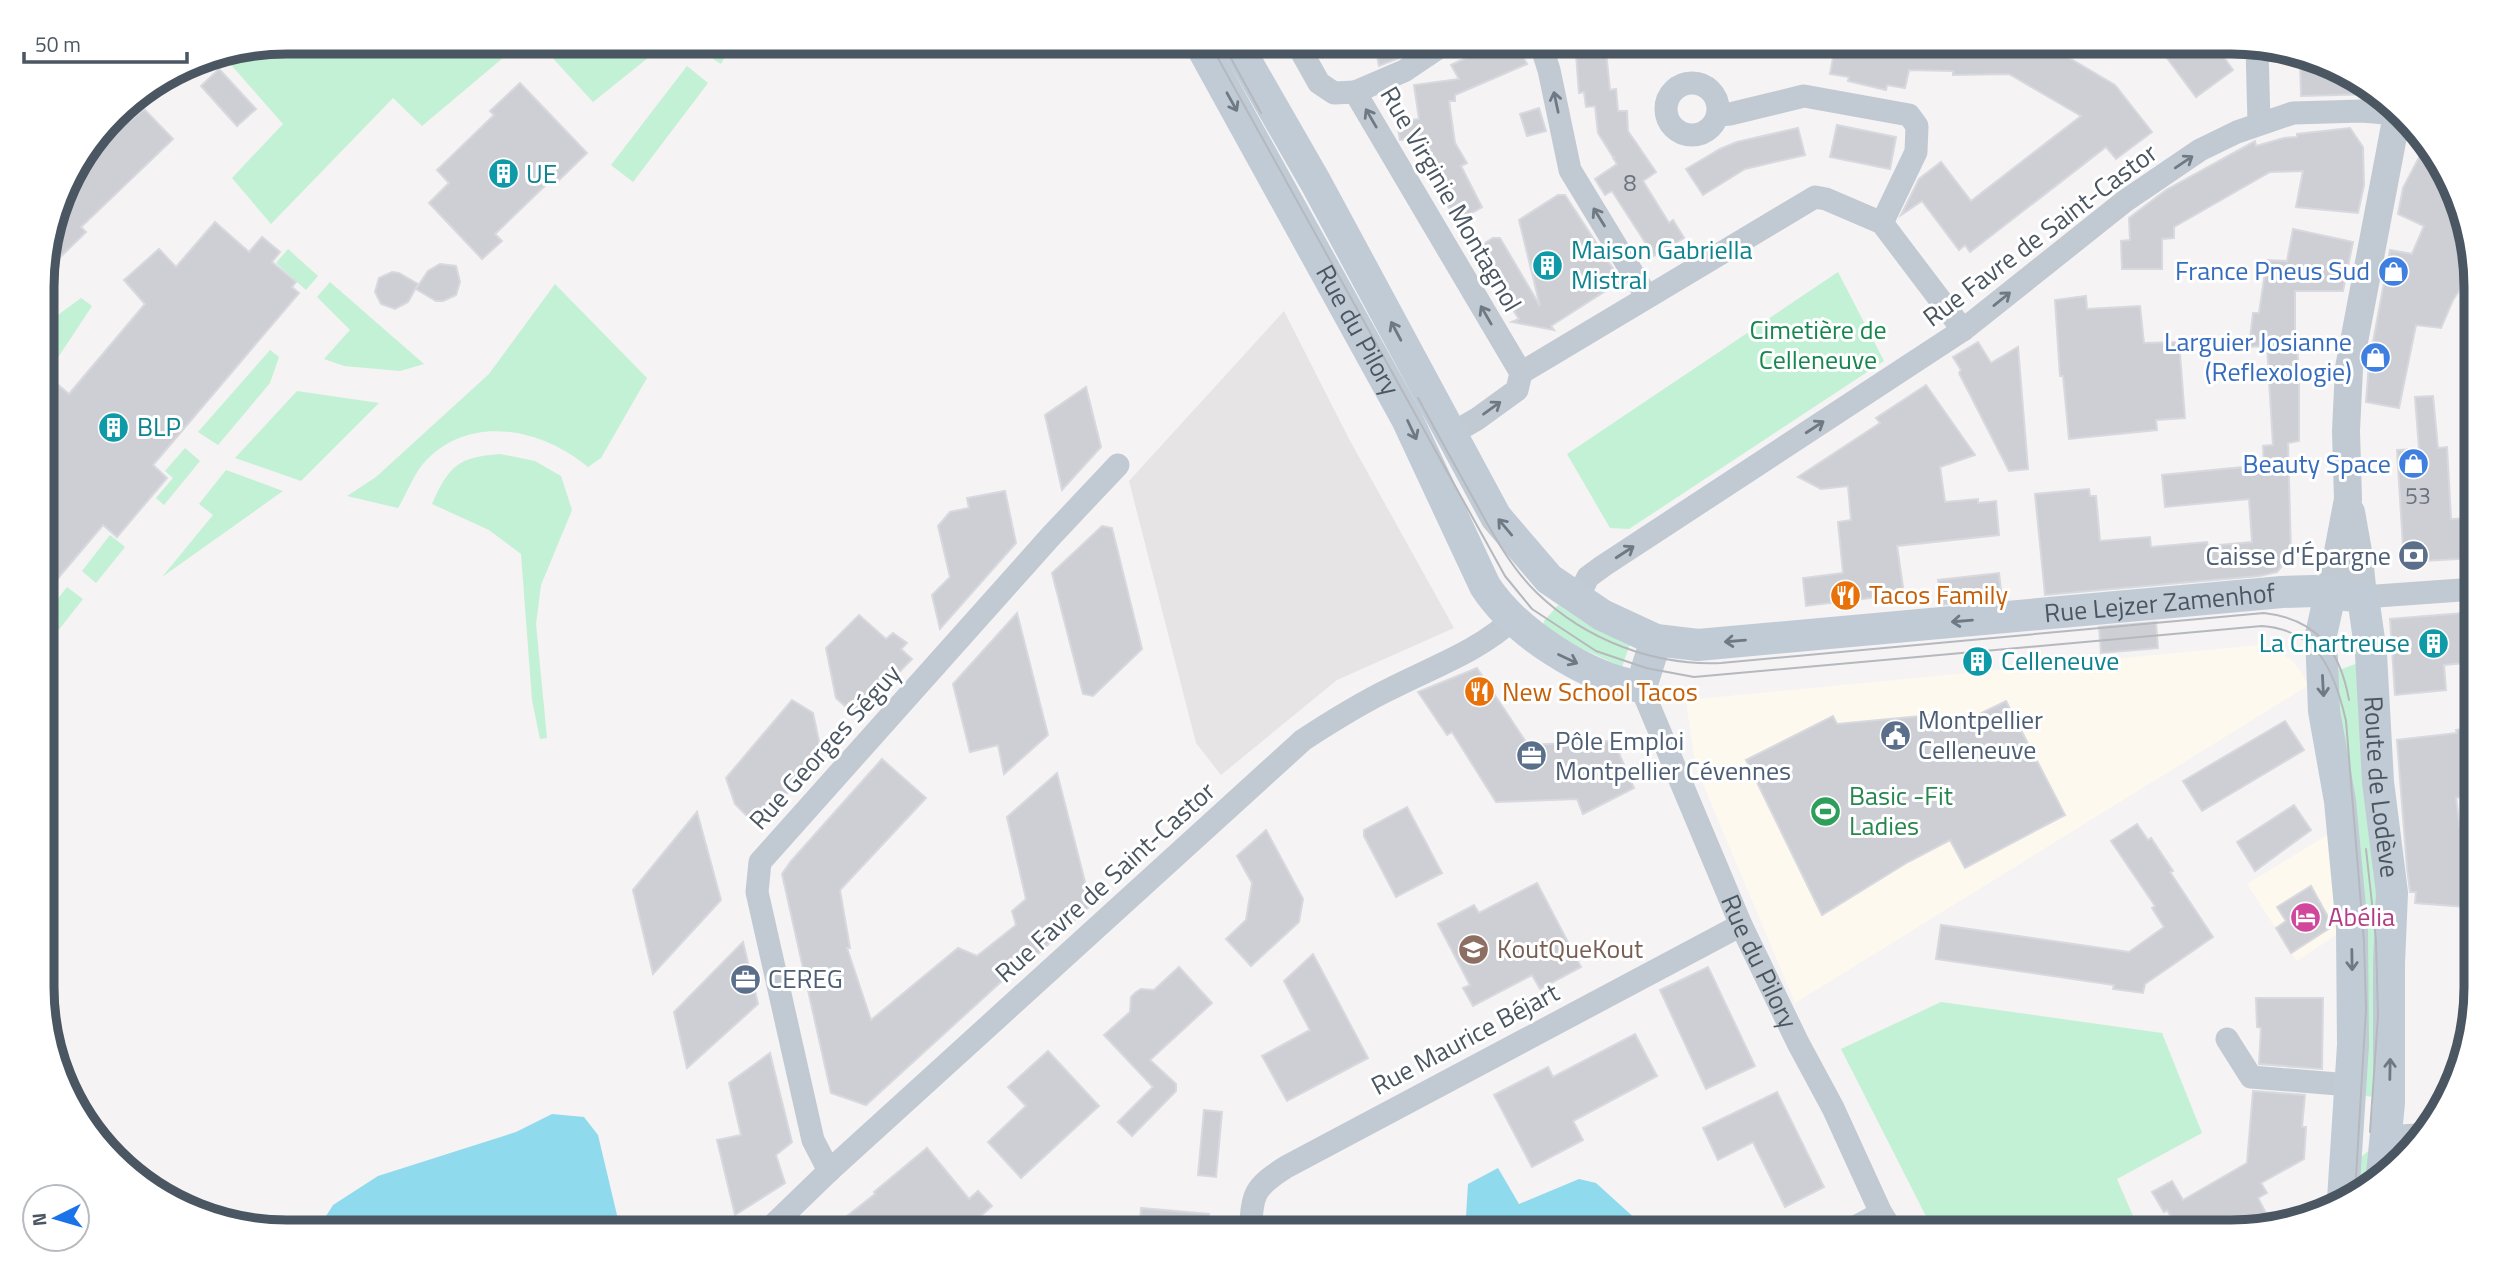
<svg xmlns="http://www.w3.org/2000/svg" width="2518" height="1274" font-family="'Titillium Web',sans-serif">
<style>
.commercial{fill:#fdf9ef}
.education{fill:#e6e4e5}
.green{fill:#c3f1d5}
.water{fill:#90daee}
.building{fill:#cdcfd5;stroke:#d7d9de;stroke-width:2}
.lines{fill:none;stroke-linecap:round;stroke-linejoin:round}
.minor{stroke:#c1cad2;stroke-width:23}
.tertiary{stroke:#c1cad2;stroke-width:28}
.secondary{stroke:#c1cbd6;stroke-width:32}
.tram{stroke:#b5b8bd;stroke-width:2}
.oneway{stroke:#6e7984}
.oneway2{stroke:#6e7983}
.labels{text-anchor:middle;stroke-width:6;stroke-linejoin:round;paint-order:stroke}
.number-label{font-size:23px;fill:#6b747e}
.culture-label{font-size:26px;fill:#0d838f;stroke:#fff;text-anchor:start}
.street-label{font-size:26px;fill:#4a5661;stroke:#fff}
.shop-label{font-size:26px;fill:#366cbe;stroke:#fff;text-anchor:end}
.park-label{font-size:26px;fill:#17864f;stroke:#fff}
.service-label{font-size:26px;fill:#4e5e75;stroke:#fff;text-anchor:start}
.food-label{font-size:26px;fill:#c56008;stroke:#fff;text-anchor:start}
.leisure-label{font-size:26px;fill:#27864d;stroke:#fff;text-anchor:start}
.hotel-label{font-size:26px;fill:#b23c85;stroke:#fff;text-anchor:start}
.education-label{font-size:26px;fill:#785e54;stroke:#fff;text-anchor:start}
.rim{fill:none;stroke:#4a5661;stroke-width:9}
</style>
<rect width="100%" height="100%" fill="#f5f3f3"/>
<g class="commercial">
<path d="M2258 645 2274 649 2294 662 2309 685 1795 1003 1695 765 1686 700Z"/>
<path d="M2329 834 2339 933 2297 961 2247 884Z"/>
</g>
<path class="education" d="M1284 311 1349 439 1454 628 1337 680 1221 775 1196 743 1129 481Z"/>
<g class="green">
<path d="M287 42H501L510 52 422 126 393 98 271 224 232 178 283 124 225 58 220 55Z"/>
<path d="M538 42H662L649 57 593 102Z"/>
<path d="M703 42H733L721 64 698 49Z"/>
<path d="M687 66 708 83 633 182 611 165Z"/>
<path d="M288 249 318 276 306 290 276 263Z"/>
<path d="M1838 272 1884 361 1629 529 1610 528 1567 454Z"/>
<path d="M330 282 424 364 400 371 344 366 324 359 350 330 317 297Z"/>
<path d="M555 284 647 378 601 458 588 467C541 428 467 412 422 465 412 478 406 495 398 508L347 496 376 477 489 374Z"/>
<path d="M81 298 92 306 55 362 43 364V326Z"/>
<path d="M270 350 279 357 270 383 218 445 198 432Z"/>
<path d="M297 391 379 403 301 481 235 458Z"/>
<path d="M185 448 200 461 164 505 156 498 173 478 165 471Z"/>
<path d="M500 454 535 461 561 476 572 510 541 585 536 624 547 738 540 739 532 700 521 554 489 530 432 504C449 466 458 457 500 454Z"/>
<path d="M226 470 283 491 162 577 213 515 199 504Z"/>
<path d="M110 535 125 547 96 583 82 571Z"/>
<path d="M67 587 83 599 57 632 43 618Z"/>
<path d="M1558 605 1587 624 1630 644 1622 667 1572 644 1543 626 1544 621Z"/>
<path d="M2361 662 2376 875 2384 1098 2356 1095 2329 677 2339 670Z"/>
<path d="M1941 1002 2162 1033 2202 1133 2117 1179 2140 1232H1934L1841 1049Z"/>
<path d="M2375 1147C2373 1177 2381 1186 2350 1196 2352 1171 2351 1161 2375 1147Z"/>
</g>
<g class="water">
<path d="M552 1114 584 1117 598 1135 621 1232H316L333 1205 378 1176 516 1132Z"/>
<path d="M1498 1168 1519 1204 1579 1179 1596 1183 1650 1232H1465L1468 1184Z"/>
</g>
<g class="building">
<path d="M1396 42 1399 58 1379 66 1375 46Z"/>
<path d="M1499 42H1515L1527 64 1455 95V101H1449L1455 143 1467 163 1461 166 1482 207 1456 222 1440 190 1444 188 1419 138 1400 140 1397 122 1419 119 1414 85 1459 79 1451 65Z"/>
<path d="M1575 42H1605L1610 90 1616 89 1618 111H1627L1628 131 1656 172 1643 181 1669 223 1673 220 1684 238 1654 256 1612 191 1605 195 1595 179 1617 164 1613 158 1615 157H1613L1598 133 1595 106 1586 107 1584 92 1579 93Z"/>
<path d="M1836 42H2042L2115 85 2152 132 2116 159 2106 147 1970 252 1965 245 1959 250 1922 201 1901 215 1919 179 1941 162 1971 201 2081 116 2009 74 1953 75V71L1909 70 1905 88 1887 85 1886 90 1848 81 1849 77 1830 74Z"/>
<path d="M2155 42H2213L2233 70 2196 97Z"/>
<path d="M2300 58 2339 67 2372 94 2301 96Z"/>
<path d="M219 69 256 109 237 126 201 86Z"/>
<path d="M520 83 587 153 556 183 552 179 495 234 502 241 482 259 429 203 449 183 437 170 494 115 490 111Z"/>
<path d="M1539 108 1546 131 1527 136 1520 114Z"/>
<path d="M144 109 173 139 81 227 86 232 43 274 67 178 120 110 130 121Z"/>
<path d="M1837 125 1896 137 1890 169 1830 157Z"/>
<path d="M1798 128 1805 155 1745 169 1703 195 1686 169 1720 149 1737 142Z"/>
<path d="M2350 128 2363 147 2364 185 2358 213 2296 207 2303 171 2270 172 2174 227V238L2162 239V269H2122L2121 241 2130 240 2129 218 2166 190 2255 141 2256 146 2284 138 2297 137V134Z"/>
<path d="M2427 142 2474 256V293L2461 288 2453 300 2441 328 2416 325 2399 408 2366 402 2369 364 2390 250 2412 254 2424 226 2398 214 2403 188Z"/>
<path d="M1558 195H1565L1621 281 1551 326 1554 330 1512 322 1519 319 1474 250 1493 238H1500L1540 306 1519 220Z"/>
<path d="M215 222 249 252 262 237 280 252 272 262 296 282 292 287 299 293 153 465 167 478 117 537 103 525 43 596V372L69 394 145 304 124 280 159 249 176 267Z"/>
<path d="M2293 229 2353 242 2343 291H2295V345H2297L2299 376V441L2288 443 2291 555 2277 572 2259 576 2045 595 2035 494 2089 489 2090 496H2096L2100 541 2150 537 2151 547 2207 542 2208 546 2252 542 2249 499 2165 507 2162 475 2264 465 2263 446 2273 445 2267 346 2249 347 2253 313H2259L2267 260 2287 261Z"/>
<path d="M440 264 456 266 460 282 456 295 443 301H436L416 289 428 271Z"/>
<path d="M392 272 399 273 418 284 408 302 395 309 381 304 375 292 379 278Z"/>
<path d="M2086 296 2087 309 2140 306 2144 343 2179 342 2185 418 2156 420 2157 430 2069 439 2063 376H2060L2055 300Z"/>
<path d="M1978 342 1991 363 2018 347 2028 469 2009 471 1959 373 1961 370 1953 357Z"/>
<path d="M1926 385 1975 455 1940 467 1945 502 1978 499V503L1996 501 1999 535 1897 546 1904 594 1806 606 1803 578 1843 573 1838 522 1851 520 1848 486 1821 489 1798 477 1880 423 1876 418Z"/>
<path d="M1086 387 1101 447 1062 490 1045 415Z"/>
<path d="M2433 396 2438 448 2447 447 2451 519 2475 518V558L2404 562 2397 450 2419 449 2415 397Z"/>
<path d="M1005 491 1016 543 940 629 932 595 950 577 938 526 950 512 969 508 967 498Z"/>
<path d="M1102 526 1112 528 1142 649 1093 696 1083 694 1052 573Z"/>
<path d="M1999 573 2002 599 1940 605 1938 580Z"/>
<path d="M2475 612V662L2444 665 2446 690 2395 695 2390 619Z"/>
<path d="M1017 613 1048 735 1004 774 998 745 970 752 953 684Z"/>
<path d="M859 615 886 639 893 633 907 643 901 649 912 659 856 716 836 698 826 648Z"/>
<path d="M2156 622 2158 648 2101 653 2099 627Z"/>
<path d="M1477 668 1528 745 1609 741V745L1615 744 1634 788 1583 814 1577 799 1496 802 1452 732 1447 735 1418 692Z"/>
<path d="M792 700 813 713 822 755 757 826 735 804 726 778Z"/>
<path d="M2006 701 2065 815 1965 868 1950 840 1908 862 1822 915 1746 760 1833 716 1837 724 1931 715 1933 731 1958 718 1961 723Z"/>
<path d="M2285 721 2304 750 2202 811 2183 781Z"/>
<path d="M2475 727V793L2456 798 2460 830H2466L2465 848 2476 849 2474 897 2468 896 2466 907 2415 903 2416 892H2410L2407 868 2397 740 2457 733 2456 730Z"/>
<path d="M882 759 926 798 840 890 850 948H847L871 1020 958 948 977 956 1016 925 1012 911 1026 899 1007 817 1057 773 1091 905 1026 965 1025 960 866 1105 831 1093 782 874 791 861Z"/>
<path d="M2294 805 2311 830 2255 871 2237 842Z"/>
<path d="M1407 807 1442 873 1396 897 1364 836V830Z"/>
<path d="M697 812 721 900 653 974 633 890Z"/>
<path d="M2137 824 2148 840 2151 838 2173 871 2170 872 2213 937 2145 984 2143 993 2113 989 2114 985 1936 959 1941 925 2129 952 2164 927 2152 908 2155 906 2111 841Z"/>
<path d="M1266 830 1303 899 1299 922 1251 966 1226 939 1246 920 1252 883 1237 856Z"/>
<path d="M1537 883 1581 967 1540 989 1532 975 1473 1006 1463 988 1470 985 1438 924 1474 905 1479 913Z"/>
<path d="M2311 886 2333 926 2291 953 2276 928 2286 921 2277 907Z"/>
<path d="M743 942 758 1004 687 1068 674 1012Z"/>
<path d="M1313 954 1368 1058 1287 1101 1262 1056 1310 1030 1284 981Z"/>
<path d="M1179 967 1212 1003 1150 1060 1176 1084V1091L1132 1136 1118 1122 1153 1087 1104 1035 1130 1012 1131 997 1136 992 1141 989 1154 990Z"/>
<path d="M1708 967 1755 1066 1706 1089 1660 990Z"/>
<path d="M2256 998H2323L2322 1069 2259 1064 2261 1028 2257 1027Z"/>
<path d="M1635 1034 1657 1076 1573 1121 1583 1140 1532 1167 1494 1095 1548 1067 1553 1077Z"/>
<path d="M1048 1051 1099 1106 1021 1178 988 1142 1026 1106 1008 1087Z"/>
<path d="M770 1053 792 1142 776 1155 785 1183 735 1215 717 1140 741 1135 729 1083Z"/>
<path d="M2253 1091 2305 1095 2302 1127H2306L2304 1159 2261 1183 2267 1193 2258 1198 2267 1215 2248 1226 2246 1223 2232 1231 2180 1232 2167 1210 2164 1212 2152 1192 2172 1181 2183 1200 2247 1163Z"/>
<path d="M1777 1092 1824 1187 1785 1207 1753 1142 1718 1160 1703 1128Z"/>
<path d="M1204 1110 1222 1112 1216 1177 1198 1175Z"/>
<path d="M927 1148 969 1199 978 1191 992 1206 963 1232H827L875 1194 874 1192Z"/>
<path d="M1141 1208 1209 1214 1208 1232H1139Z"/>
</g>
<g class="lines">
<g class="minor">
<path d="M1296 42 1319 83 1334 93 1355 92 1521 373"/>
<path d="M1540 42 1549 70 1570 170 1647 297"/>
<path d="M2257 48 2259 123"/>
<circle cx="1692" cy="109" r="26"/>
<path d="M1355 92 1404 71 1447 42"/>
<path d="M1719 115 1730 114 1804 96 1909 115 1917 126 1916 152 1882 223"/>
<path d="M1451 434 1477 419 1517 390 1521 373 1815 197 1826 199 1882 223 1963 330"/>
<path d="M2363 597 2475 589"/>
<path d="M1577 599 1588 577 1603 566 1963 330 2125 201 2200 150 2237 132 2293 113 2362 111 2396 114"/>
<path id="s1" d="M1641 687 1741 925 1798 1043 1833 1108 1881 1213 1893 1232"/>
<path d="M2227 1039 2251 1077 2350 1085"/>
<path d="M2386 1137 2416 1135"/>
<path d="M829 1171 813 1140 757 892 760 862 1051 536 1118 465"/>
<path d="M766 1232 829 1171 1303 740C1332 721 1361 703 1392 688 1433 667 1481 650 1514 618"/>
<path d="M1250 1232C1253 1193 1253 1188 1286 1167L1741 925"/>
<path d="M1846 1232 1881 1213"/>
</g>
<g class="tertiary">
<path d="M2351 512 2359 557 2363 597"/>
<path d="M2330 594 2348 499 2346 431 2349 368 2397 115"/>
</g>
<g class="secondary">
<path id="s2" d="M1199 42 1407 419 1485 586C1515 632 1586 678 1641 687L1656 640"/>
<path id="s3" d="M1235 42 1316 183 1496 517 1549 579 1602 615 1656 640 1698 645 2282 592 2314 591 2363 597 2371 654 2378 782 2392 893 2389 963V1103L2382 1174"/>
<path d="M2330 594 2321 635 2324 711 2340 801 2352 928 2353 1045 2343 1199"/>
</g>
<g class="tram">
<path d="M1209 42 1505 576 1532 609 1596 651 1646 668 1694 677 2262 626C2319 630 2335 673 2346 721L2364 942 2366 1009 2355 1194"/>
<path d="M1222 42 1261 113"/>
<path d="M1418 398C1436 431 1454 464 1472 496 1490 529 1510 567 1537 593 1586 640 1654 666 1721 663L2264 613C2317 619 2340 650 2349 700"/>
<path d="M2366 849 2376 940 2378 1016 2370 1132"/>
</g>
</g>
<defs><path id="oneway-shaft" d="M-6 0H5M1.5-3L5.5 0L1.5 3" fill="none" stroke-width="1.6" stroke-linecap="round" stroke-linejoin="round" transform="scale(1.75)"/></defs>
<g class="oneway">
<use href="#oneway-shaft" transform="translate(1232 102) rotate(61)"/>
<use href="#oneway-shaft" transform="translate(1396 331) rotate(-118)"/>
<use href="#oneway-shaft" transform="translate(1412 430) rotate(65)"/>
<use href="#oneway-shaft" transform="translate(1505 527) rotate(-130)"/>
<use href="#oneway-shaft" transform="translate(1962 621) rotate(175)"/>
<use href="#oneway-shaft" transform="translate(1735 641) rotate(175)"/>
<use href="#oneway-shaft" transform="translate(1568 659) rotate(25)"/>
<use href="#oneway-shaft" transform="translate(2323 686) rotate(87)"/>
<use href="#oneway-shaft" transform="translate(2352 960) rotate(89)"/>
<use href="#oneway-shaft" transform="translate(2390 1069) rotate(-89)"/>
</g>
<g class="oneway2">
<use href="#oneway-shaft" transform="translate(1556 102) rotate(-102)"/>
<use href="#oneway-shaft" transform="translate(1371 118) rotate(-120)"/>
<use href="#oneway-shaft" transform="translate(2184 162) rotate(-34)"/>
<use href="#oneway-shaft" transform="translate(1599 217) rotate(-122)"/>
<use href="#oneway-shaft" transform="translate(2002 299) rotate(-39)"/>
<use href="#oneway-shaft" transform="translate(1486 315) rotate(-120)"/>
<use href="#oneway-shaft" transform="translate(1492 408) rotate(-36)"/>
<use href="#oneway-shaft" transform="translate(1815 427) rotate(-33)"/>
<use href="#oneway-shaft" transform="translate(1625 552) rotate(-33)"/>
</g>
<defs>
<symbol id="building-disc" viewBox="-11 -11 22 22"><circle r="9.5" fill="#0f9aa8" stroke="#fff"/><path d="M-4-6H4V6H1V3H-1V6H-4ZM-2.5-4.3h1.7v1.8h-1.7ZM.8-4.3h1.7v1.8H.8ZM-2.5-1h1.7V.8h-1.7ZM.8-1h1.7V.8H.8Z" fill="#fff"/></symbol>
<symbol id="shop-disc" viewBox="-11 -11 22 22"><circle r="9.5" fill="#3f7fe0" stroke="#fff"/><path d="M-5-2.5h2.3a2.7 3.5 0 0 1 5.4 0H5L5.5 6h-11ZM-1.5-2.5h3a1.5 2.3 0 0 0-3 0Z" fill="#fff"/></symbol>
<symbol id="bank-disc" viewBox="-11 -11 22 22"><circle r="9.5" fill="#5c6f8a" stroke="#fff"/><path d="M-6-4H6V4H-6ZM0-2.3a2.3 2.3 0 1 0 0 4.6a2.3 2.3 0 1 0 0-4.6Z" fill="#fff"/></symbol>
<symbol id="restaurant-disc" viewBox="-11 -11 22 22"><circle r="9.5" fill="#e8710a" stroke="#fff"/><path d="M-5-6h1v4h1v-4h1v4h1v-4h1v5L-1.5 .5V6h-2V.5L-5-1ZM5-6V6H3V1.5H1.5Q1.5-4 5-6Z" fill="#fff"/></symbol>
<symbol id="civic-disc" viewBox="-11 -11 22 22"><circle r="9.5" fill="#5c6f8a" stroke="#fff"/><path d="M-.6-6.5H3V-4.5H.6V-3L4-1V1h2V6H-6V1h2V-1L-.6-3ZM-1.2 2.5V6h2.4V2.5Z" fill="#fff"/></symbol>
<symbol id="office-disc" viewBox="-11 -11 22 22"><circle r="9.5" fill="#5c6f8a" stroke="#fff"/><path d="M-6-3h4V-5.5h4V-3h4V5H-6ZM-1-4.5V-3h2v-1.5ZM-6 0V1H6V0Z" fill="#fff"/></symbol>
<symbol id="stadium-disc" viewBox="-11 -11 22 22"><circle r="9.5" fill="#2e9e5b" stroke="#fff"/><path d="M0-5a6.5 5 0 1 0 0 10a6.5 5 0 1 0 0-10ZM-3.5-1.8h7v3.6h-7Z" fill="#fff"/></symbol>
<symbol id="hotel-disc" viewBox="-11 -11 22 22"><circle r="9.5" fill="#d1479c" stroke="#fff"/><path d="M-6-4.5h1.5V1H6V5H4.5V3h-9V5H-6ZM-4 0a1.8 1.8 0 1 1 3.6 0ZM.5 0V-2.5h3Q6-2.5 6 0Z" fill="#fff"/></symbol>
<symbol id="university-disc" viewBox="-11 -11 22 22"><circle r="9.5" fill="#8d6e63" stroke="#fff"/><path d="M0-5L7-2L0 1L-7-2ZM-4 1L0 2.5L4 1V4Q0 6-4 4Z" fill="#fff"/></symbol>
</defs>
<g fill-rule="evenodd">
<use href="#building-disc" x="486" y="156" width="35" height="35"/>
<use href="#building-disc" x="1530" y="248" width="35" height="35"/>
<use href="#shop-disc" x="2376" y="254" width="35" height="35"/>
<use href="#shop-disc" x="2358" y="340" width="35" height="35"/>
<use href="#building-disc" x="96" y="410" width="35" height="35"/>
<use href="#shop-disc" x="2396" y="446" width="35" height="35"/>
<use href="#bank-disc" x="2396" y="538" width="35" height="35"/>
<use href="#restaurant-disc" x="1828" y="578" width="35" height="35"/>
<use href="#building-disc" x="2416" y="626" width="35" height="35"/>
<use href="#building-disc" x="1960" y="644" width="35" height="35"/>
<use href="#restaurant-disc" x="1462" y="674" width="35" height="35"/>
<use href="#civic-disc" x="1878" y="718" width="35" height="35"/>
<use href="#office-disc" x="1514" y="738" width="35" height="35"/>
<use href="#stadium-disc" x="1808" y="794" width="35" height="35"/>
<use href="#hotel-disc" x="2288" y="900" width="35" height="35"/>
<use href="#university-disc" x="1456" y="932" width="35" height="35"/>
<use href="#office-disc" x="728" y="962" width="35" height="35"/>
</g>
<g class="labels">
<g class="number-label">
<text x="1630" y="191">8</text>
<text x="2418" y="504">53</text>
</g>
<g class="culture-label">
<text x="526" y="183">UE</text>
<text x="1571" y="259">Maison Gabriella<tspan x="1571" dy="30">Mistral</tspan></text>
<text x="137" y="436">BLP</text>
<text x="2410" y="652" text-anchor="end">La Chartreuse</text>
<text x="2001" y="670">Celleneuve</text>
</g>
<g class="street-label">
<text transform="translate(1451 199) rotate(60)" y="9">Rue Virginie Montagnol</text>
<text transform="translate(2040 235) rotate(-37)" y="9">Rue Favre de Saint-Castor</text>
<text dy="9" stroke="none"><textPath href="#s2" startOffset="329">Rue du Pilory</textPath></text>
<text dy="9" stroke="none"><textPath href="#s3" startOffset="1253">Rue Lejzer Zamenhof</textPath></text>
<text transform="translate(825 747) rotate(-48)" y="9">Rue Georges Séguy</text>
<text dy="9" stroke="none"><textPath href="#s3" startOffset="1648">Route de Lodève</textPath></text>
<text transform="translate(1105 882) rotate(-42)" y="9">Rue Favre de Saint-Castor</text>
<text dy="9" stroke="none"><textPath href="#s1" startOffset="299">Rue du Pilory</textPath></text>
<text transform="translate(1465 1039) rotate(-28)" y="9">Rue Maurice Béjart</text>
</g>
<g class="shop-label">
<text x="2370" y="280">France Pneus Sud</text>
<text x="2352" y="351">Larguier Josianne<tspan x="2352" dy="30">(Reflexologie)</tspan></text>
<text x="2391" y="473">Beauty Space</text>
</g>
<g class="park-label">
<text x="1818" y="339">Cimetière de<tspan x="1818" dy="30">Celleneuve</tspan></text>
</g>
<g class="service-label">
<text x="2391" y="565" text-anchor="end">Caisse d'Épargne</text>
<text x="1918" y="729">Montpellier<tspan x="1918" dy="30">Celleneuve</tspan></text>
<text x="1555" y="750">Pôle Emploi<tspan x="1555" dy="30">Montpellier Cévennes</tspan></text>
<text x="768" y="988">CEREG</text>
</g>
<g class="food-label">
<text x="1869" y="604">Tacos Family</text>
<text x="1502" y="701">New School Tacos</text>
</g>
<g class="leisure-label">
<text x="1849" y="805">Basic -Fit<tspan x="1849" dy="30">Ladies</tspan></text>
</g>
<g class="hotel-label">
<text x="2328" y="926">Abélia</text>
</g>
<g class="education-label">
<text x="1497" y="958">KoutQueKout</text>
</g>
</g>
<path d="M0 0H2518V1274H0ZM287 54H2231A233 233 0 0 1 2464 287V987A233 233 0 0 1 2231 1220H287A233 233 0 0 1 54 987V287A233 233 0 0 1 287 54Z" fill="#fff" fill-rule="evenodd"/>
<path class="rim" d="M287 54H2231A233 233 0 0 1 2464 287V987A233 233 0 0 1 2231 1220H287A233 233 0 0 1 54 987V287A233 233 0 0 1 287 54Z"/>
<g transform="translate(56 1218) rotate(265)"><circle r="33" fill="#ffffff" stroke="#b7bbc0" stroke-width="2"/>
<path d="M0-5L12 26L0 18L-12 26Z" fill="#1a73e8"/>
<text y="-10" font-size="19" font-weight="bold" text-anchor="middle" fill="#4a5661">N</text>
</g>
<path d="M24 52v10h163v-10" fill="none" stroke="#4a5661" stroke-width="3.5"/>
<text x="35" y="52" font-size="21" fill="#4a5661" stroke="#ffffff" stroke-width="5" paint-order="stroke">50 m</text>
</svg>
